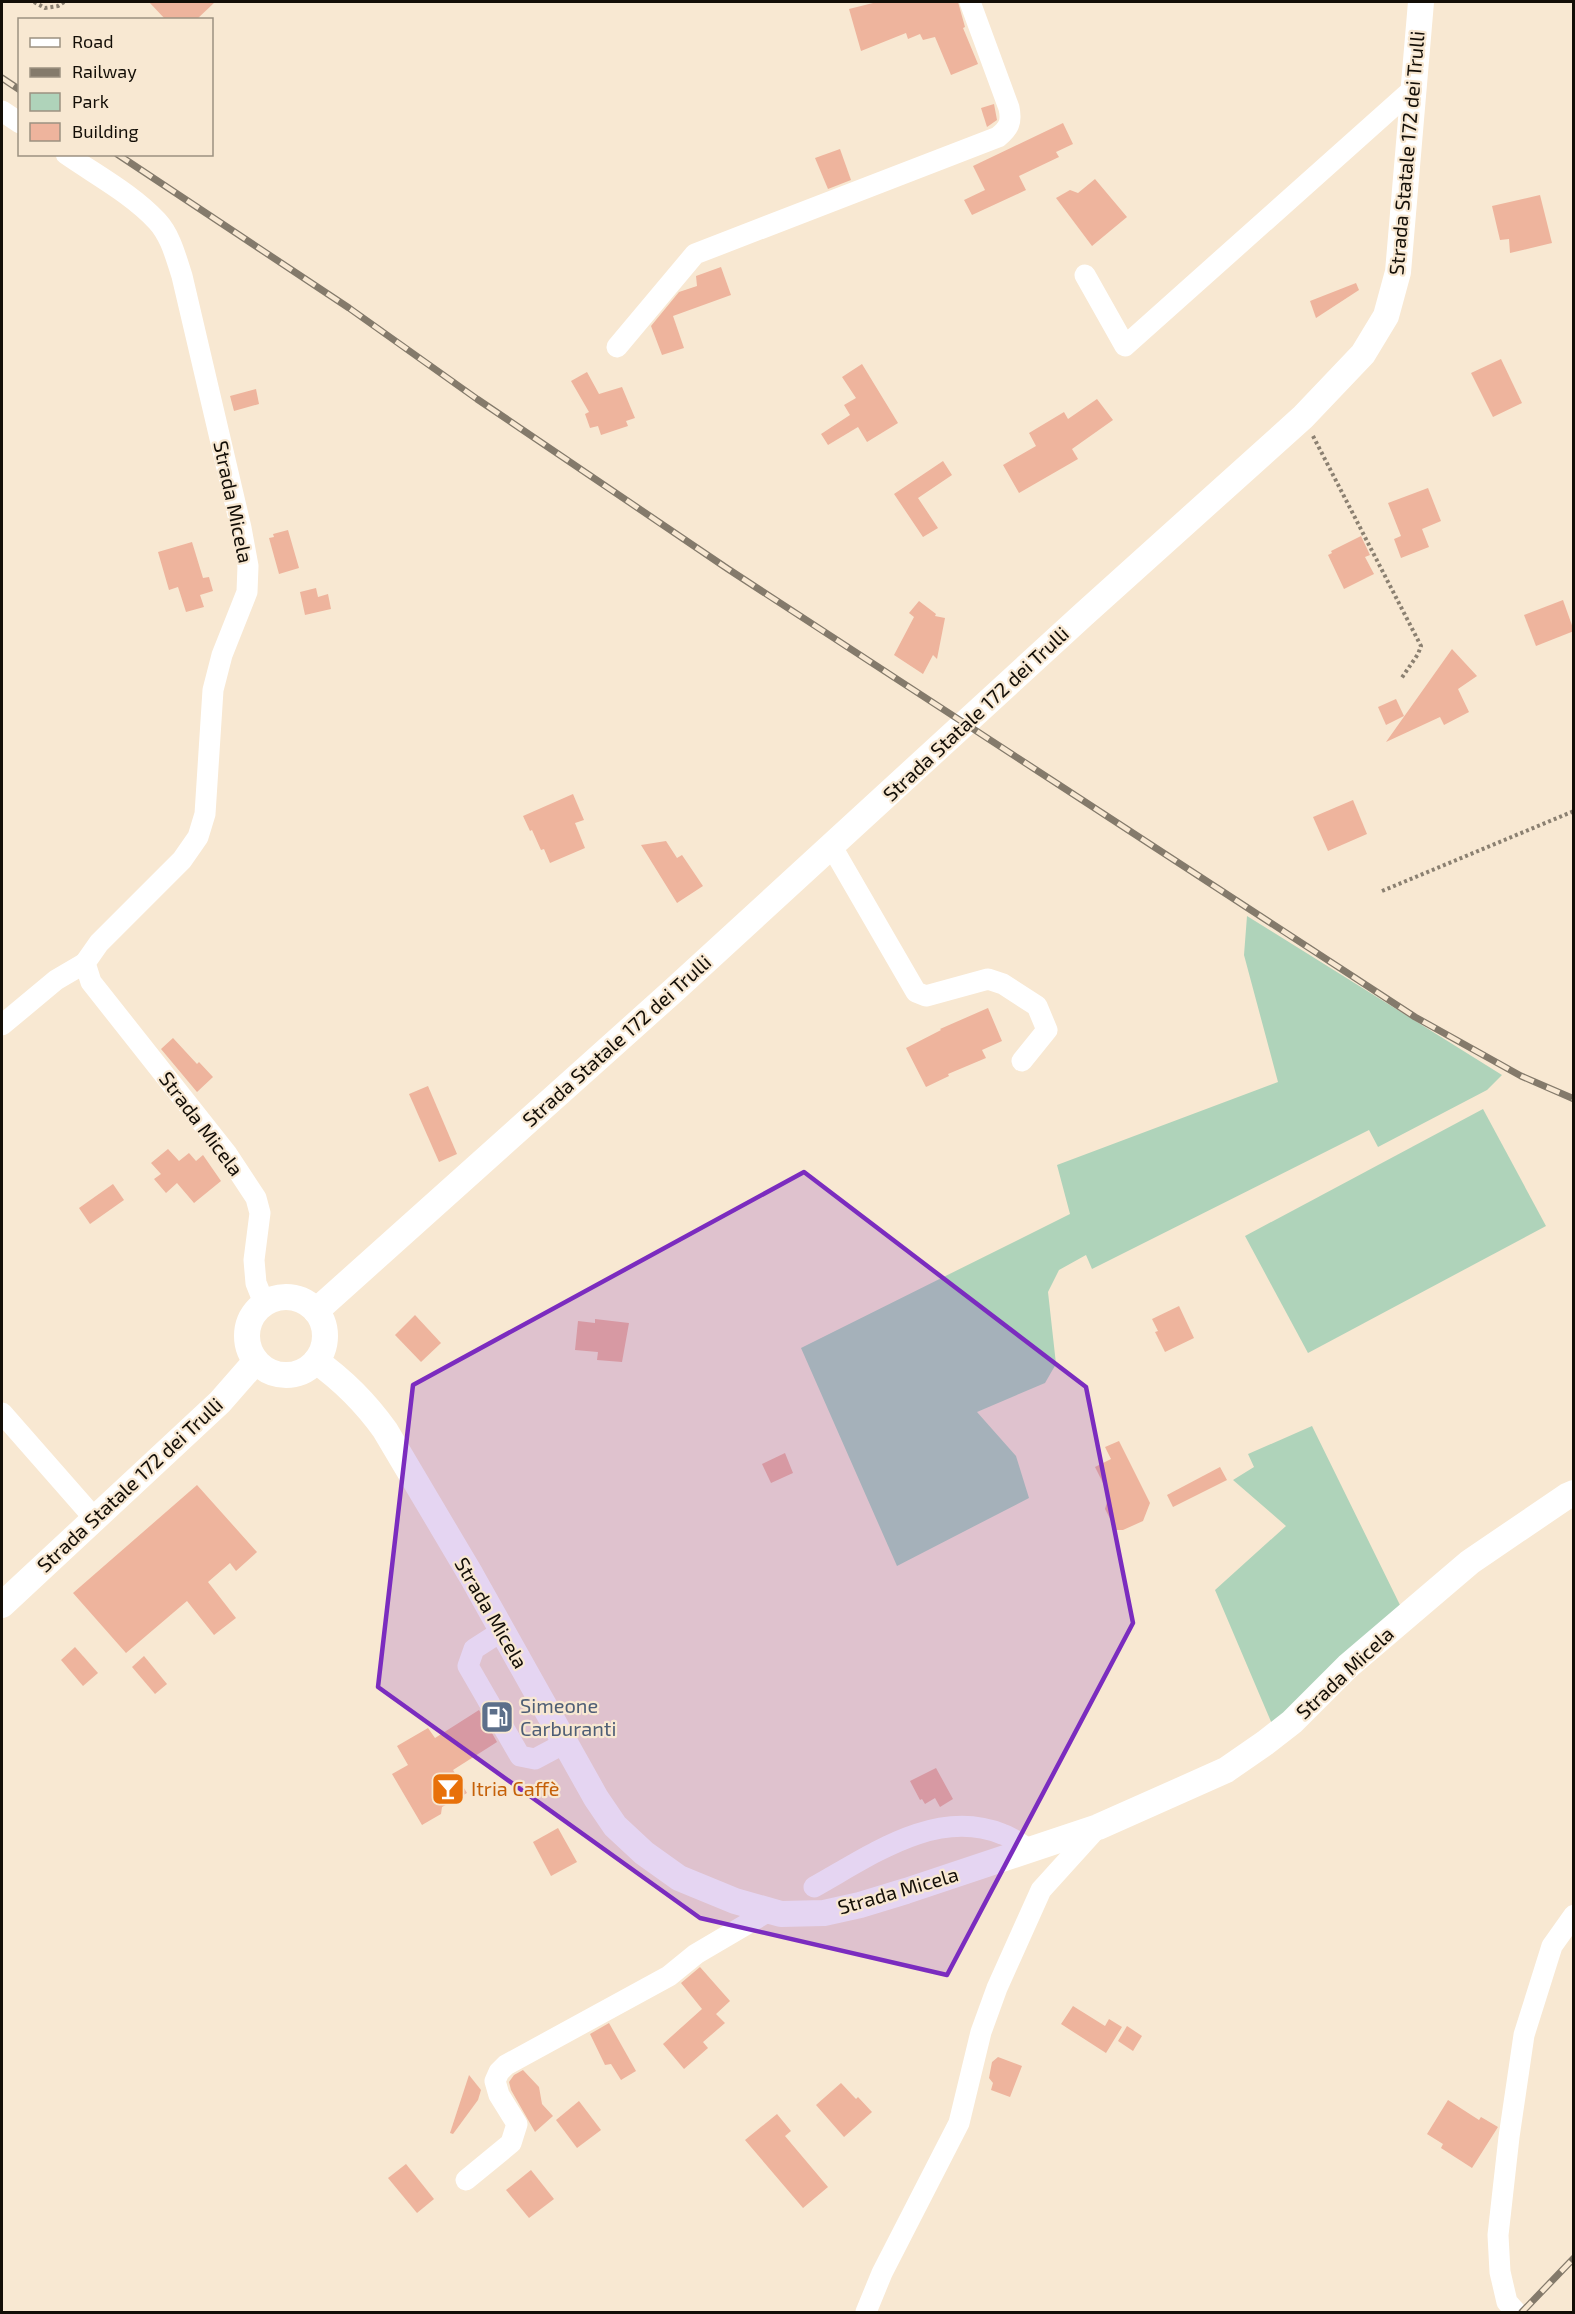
<svg xmlns="http://www.w3.org/2000/svg" width="1575" height="2314" font-family="'Exo 2',sans-serif">
<style>
.green{fill:#afd3ba}
.building{fill:#eeb49d}
.lines{fill:none;stroke-linecap:round;stroke-linejoin:round}
.path{stroke:#8b8071;stroke-width:4;stroke-dasharray:3 3;stroke-linecap:butt}
.minor{stroke:#fff;stroke-width:21}
.major{stroke:#fff;stroke-width:26}
.rail-casing{stroke:#847a6b;stroke-width:7}
.rail{stroke:#f8e8d2;stroke-width:4.5;stroke-dasharray:14;stroke-linecap:butt}
.marked{fill:#7b2cbf;fill-opacity:0.2;stroke:#7b2cbf;stroke-width:4.5;stroke-linejoin:round}
.labels{text-anchor:middle;stroke-width:4.5;stroke-linejoin:round;paint-order:stroke}
.street-label{font-size:20px;fill:#130e07;stroke:#f8e8d2}
.service-label{font-size:20px;fill:#4e5e75;stroke:#f8e8d2;text-anchor:start}
.food-label{font-size:20px;fill:#c56008;stroke:#f8e8d2;text-anchor:start}
</style>
<rect width="100%" height="100%" fill="#f8e8d2"/>
<g class="green">
<path d="M1247 916 1502 1075 1487 1090 1378 1147 1369 1130 1092 1269 1086 1255 1059 1270 1048 1292 1056 1364 1045 1383 977 1412 1016 1456 1029 1498 897 1566 801 1348 1070 1214 1057 1165 1278 1082 1244 955Z"/>
<path d="M1483 1109 1546 1226 1308 1353 1245 1236Z"/>
<path d="M1312 1426 1400 1605 1272 1724 1215 1590 1286 1526 1233 1480 1254 1467 1248 1454Z"/>
</g>
<g class="building">
<path d="M149 2H215L196 20H166Z"/>
<path d="M877 2H958L965 27 963 28 978 64 951 75 935 37 923 40 920 34 908 39 906 33 861 51 849 9Z"/>
<path d="M994 104 997 120 987 127 981 108Z"/>
<path d="M1063 123 1073 144 1056 152 1059 157 1019 176 1026 190 972 215 964 200 985 190 973 166Z"/>
<path d="M840 149 851 180 828 189 815 158Z"/>
<path d="M1095 179 1127 217 1092 246 1056 198 1070 190 1078 193Z"/>
<path d="M1540 195 1552 243 1510 253 1509 239 1500 240 1492 206Z"/>
<path d="M721 267 731 295 673 316 684 348 662 355 651 326 679 292 697 286 696 276Z"/>
<path d="M1356 283 1359 290 1316 318 1310 301Z"/>
<path d="M1501 359 1522 403 1493 417 1471 373Z"/>
<path d="M862 364 898 423 867 442 858 427 828 445 821 434 850 415 844 405 856 398 842 377Z"/>
<path d="M587 372 599 394 622 387 635 418 626 421 628 426 601 435 598 426 590 428 585 414 589 412 571 381Z"/>
<path d="M256 389 259 404 234 411 230 396Z"/>
<path d="M1097 399 1113 420 1072 449 1078 459 1019 493 1003 465 1036 446 1029 433 1064 412 1068 419Z"/>
<path d="M943 461 952 475 918 498 938 528 923 537 894 494Z"/>
<path d="M1428 488 1441 521 1422 529 1429 547 1401 558 1394 539 1401 536 1388 503Z"/>
<path d="M288 530 299 568 279 574 269 538 274 537 273 534Z"/>
<path d="M1361 536 1370 555 1365 557 1374 574 1344 589 1328 555 1332 553 1331 551Z"/>
<path d="M192 542 203 578 209 577 213 591 200 595 204 607 186 612 178 587 169 590 158 552Z"/>
<path d="M316 588 318 597 328 594 331 609 305 615 300 592Z"/>
<path d="M1563 600 1574 631 1536 646 1524 615Z"/>
<path d="M919 601 936 614 935 616 945 618 937 659 933 655 923 674 894 655 914 617 909 613Z"/>
<path d="M1452 649 1477 676 1458 689 1469 712 1444 725 1440 717 1386 742Z"/>
<path d="M1396 699 1404 716 1386 725 1378 707Z"/>
<path d="M573 794 584 820 575 823 585 848 550 863 544 849 541 850 532 830 530 831 523 816Z"/>
<path d="M1353 800 1367 834 1328 851 1313 817Z"/>
<path d="M666 841 677 858 682 855 703 886 677 903 641 845Z"/>
<path d="M988 1008 1002 1041 982 1050 986 1058 948 1074 949 1076 926 1087 906 1048 941 1030 940 1029Z"/>
<path d="M173 1038 197 1064 199 1062 213 1077 197 1092 161 1049Z"/>
<path d="M428 1086 457 1154 439 1162 409 1094Z"/>
<path d="M168 1149 179 1161 189 1153 196 1161 203 1155 221 1181 194 1203 177 1183 166 1193 154 1179 161 1174 151 1163Z"/>
<path d="M113 1184 124 1200 90 1224 79 1208Z"/>
<path d="M1179 1306 1194 1338 1165 1352 1155 1332 1158 1331 1152 1319Z"/>
<path d="M415 1315 441 1343 421 1362 395 1335Z"/>
<path d="M595 1319 629 1323 622 1362 597 1360 598 1352 575 1350 578 1321 595 1323Z"/>
<path d="M1119 1441 1150 1503 1143 1521 1123 1530H1116L1105 1509 1109 1495 1095 1467 1111 1459 1105 1447Z"/>
<path d="M785 1453 793 1473 771 1483 762 1464Z"/>
<path d="M1220 1467 1227 1480 1173 1507 1167 1495Z"/>
<path d="M197 1485 257 1552 236 1571 230 1563 208 1582 236 1618 214 1635 187 1601 126 1653 73 1593Z"/>
<path d="M75 1647 98 1673 83 1686 61 1660Z"/>
<path d="M144 1656 167 1684 155 1694 132 1667Z"/>
<path d="M479 1710 497 1742 453 1770 467 1793 442 1807 441 1814 422 1825 392 1774 408 1765 397 1746 428 1728 435 1738Z"/>
<path d="M936 1768 953 1799 940 1807 935 1798 925 1804 922 1799 920 1800 910 1781Z"/>
<path d="M558 1828 577 1862 551 1876 533 1842Z"/>
<path d="M700 1967 730 2001 716 2014 725 2023 703 2042 708 2048 684 2069 663 2044 702 2009 681 1983Z"/>
<path d="M1073 2006 1105 2026 1109 2019 1122 2027 1106 2053 1061 2024Z"/>
<path d="M609 2023 636 2071 621 2080 611 2064 605 2065 590 2034Z"/>
<path d="M1127 2026 1142 2036 1133 2051 1118 2041Z"/>
<path d="M998 2057 1022 2066 1010 2097 991 2090 993 2083 989 2078 992 2062Z"/>
<path d="M523 2070 539 2087 542 2104 553 2116 535 2132 511 2090 509 2082 514 2075Z"/>
<path d="M469 2075 481 2090 478 2100 453 2134 450 2133Z"/>
<path d="M841 2083 856 2099 858 2097 872 2112 844 2137 816 2105Z"/>
<path d="M1448 2100 1479 2120 1481 2117 1498 2127 1472 2168 1441 2148 1443 2144 1427 2134Z"/>
<path d="M579 2101 601 2130 577 2148 556 2120Z"/>
<path d="M777 2114 791 2131 785 2136 828 2187 803 2208 745 2140Z"/>
<path d="M406 2164 434 2199 417 2213 388 2178Z"/>
<path d="M531 2170 554 2199 529 2218 506 2190Z"/>
</g>
<g class="lines">
<g class="path">
<path d="M34 2 45 8 58 6 64 2"/>
<path d="M1313 436 1421 646 1418 654 1401 679"/>
<path d="M1382 891 1574 811"/>
</g>
<g class="minor">
<path d="M2 111 20 123"/>
<path d="M66 154C96 175 132 194 157 221 171 236 176 258 182 276L241 528 248 566 247 592 222 655 213 690 205 814 198 837 182 860 99 943 85 963 91 982 227 1154 256 1198 260 1213 254 1260 256 1283 264 1303"/>
<path d="M1085 275 1125 346 1414 88"/>
<path d="M617 347 695 254 998 137C1009 128 1012 122 1009 108L970 2"/>
<path d="M832 847 916 992 926 996 988 979 1003 984 1037 1006 1047 1030 1022 1061"/>
<path d="M2 1025 56 980 85 963"/>
<path d="M2 1413 95 1519"/>
<path d="M502 1631 474 1649 468 1666 520 1756 535 1759 565 1743"/>
<path d="M814 1887C870 1856 936 1807 1002 1834 1012 1837 1021 1845 1030 1850"/>
<path d="M466 2180 511 2143 517 2124 499 2095 495 2081 499 2072 506 2065 669 1976 696 1954 769 1911"/>
<path d="M866 2312 882 2273 959 2123 981 2032 997 1988 1041 1890 1098 1827"/>
<path d="M1516 2312 1507 2302 1500 2272 1498 2235 1509 2137 1524 2035 1552 1946 1574 1915"/>
</g>
<g class="major">
<circle cx="286" cy="1336" r="39"/>
<path d="M316 1311 673 991 1083 615 1303 417 1363 354 1386 316 1398 272 1421 2"/>
<path d="M316 1361C344 1381 365 1402 385 1430L471 1575 596 1798 615 1826 644 1853 679 1878 735 1901 781 1914 824 1913 860 1905 906 1891 1098 1827 1226 1770 1265 1743 1292 1722 1348 1666 1470 1562 1567 1496 1574 1493"/>
<path d="M2 1605 220 1402 255 1362"/>
</g>
<defs>
<g id="rail">
<path d="M2 78 20 90"/>
<path d="M117 154 349 308 477 399 728 569 1415 1017 1521 1076 1574 1099"/>
<path d="M1522 2312 1574 2258"/>
</g>
</defs>
<use href="#rail" class="rail-casing"/>
<use href="#rail" class="rail"/>
</g>
<path class="marked" d="M804 1172 1086 1387 1133 1623 947 1975 700 1918 378 1687 413 1385Z"/>
<defs>
<symbol id="fuel-square" viewBox="-11 -11 22 22"><rect x="-9" y="-9" width="18" height="18" rx="4" fill="#5c6f8a" stroke="#f8e8d2"/><path d="M-5.5-6h7V0h2V4h1.3V-2.5L3-4.5l.8-.8L6-3V5H2.5V1h-1V6h-7ZM-4.2-4.7v3.2H.2V-4.7Z" fill="#fff"/></symbol>
<symbol id="bar-square" viewBox="-11 -11 22 22"><rect x="-9" y="-9" width="18" height="18" rx="4" fill="#e8710a" stroke="#f8e8d2"/><path d="M-6-5H6L.8 .8V4.5H3.5V6h-7V4.5H-.8V.8Z" fill="#fff"/></symbol>
</defs>
<g fill-rule="evenodd">
<use href="#fuel-square" x="478" y="1698" width="38" height="38"/>
<use href="#bar-square" x="429" y="1770" width="38" height="38"/>
</g>
<g class="labels">
<g class="street-label">
<text transform="translate(1407 153) rotate(-85)" y="7">Strada Statale 172 dei Trulli</text>
<text transform="translate(233 502) rotate(78)" y="7">Strada Micela</text>
<text transform="translate(976 714) rotate(-43)" y="7">Strada Statale 172 dei Trulli</text>
<text transform="translate(617 1041) rotate(-42)" y="7">Strada Statale 172 dei Trulli</text>
<text transform="translate(201 1124) rotate(53)" y="7">Strada Micela</text>
<text transform="translate(130 1485) rotate(-43)" y="7">Strada Statale 172 dei Trulli</text>
<text transform="translate(491 1613) rotate(60)" y="7">Strada Micela</text>
<text transform="translate(1345 1673) rotate(-43)" y="7">Strada Micela</text>
<text transform="translate(898 1891) rotate(-16)" y="7">Strada Micela</text>
</g>
<g class="service-label">
<text x="520" y="1713">Simeone<tspan x="520" dy="23">Carburanti</tspan></text>
</g>
<g class="food-label">
<text x="471" y="1796">Itria Caffè</text>
</g>
</g>
<rect width="1575" height="2314" fill="none" stroke="#130e07" stroke-width="6"/>
<rect x="18" y="18" width="195" height="138" fill="#f8e8d2" stroke="#9c9181" stroke-width="1.5"/>
<rect x="30" y="38" width="30" height="9" fill="#ffffff" stroke="#9c9181" stroke-width="1.5"/>
<text x="72" y="48" font-size="18" fill="#130e07">Road</text>
<rect x="30" y="68" width="30" height="9" fill="#847a6b" stroke="#9c9181" stroke-width="1.5"/>
<text x="72" y="78" font-size="18" fill="#130e07">Railway</text>
<rect x="30" y="93" width="30" height="18" fill="#afd3ba" stroke="#9c9181" stroke-width="1.5"/>
<text x="72" y="108" font-size="18" fill="#130e07">Park</text>
<rect x="30" y="123" width="30" height="18" fill="#eeb49d" stroke="#9c9181" stroke-width="1.5"/>
<text x="72" y="138" font-size="18" fill="#130e07">Building</text>
</svg>
